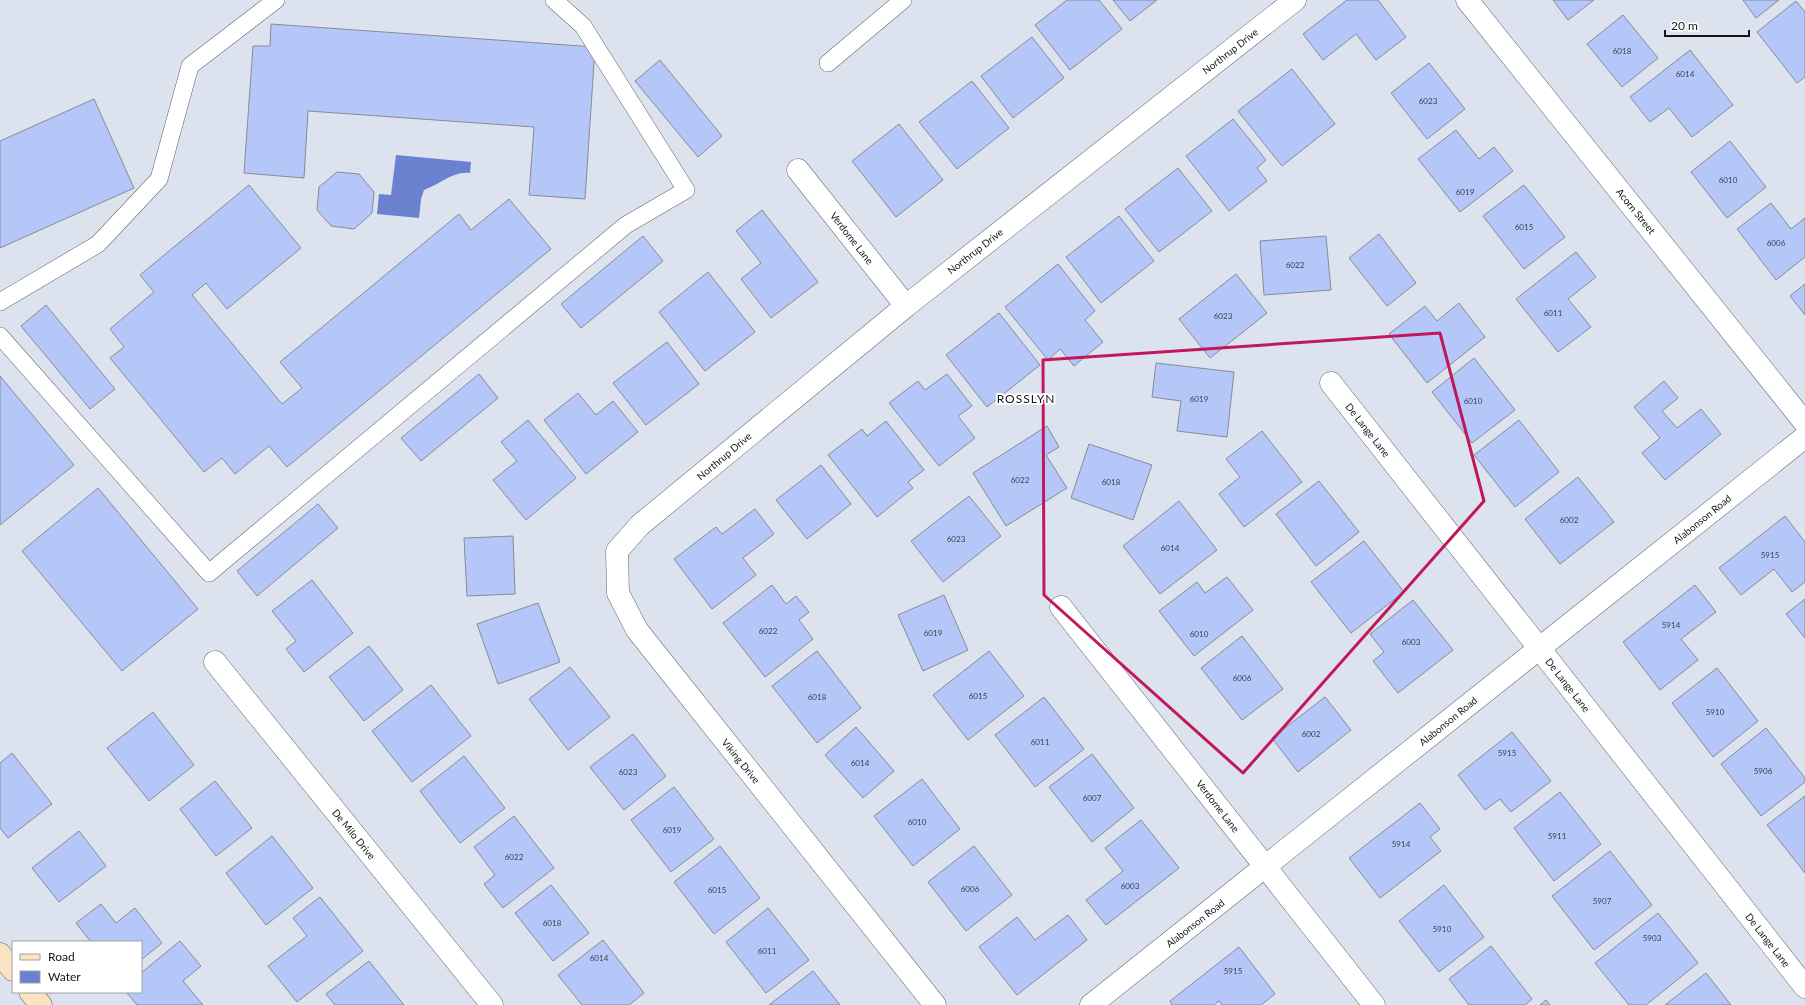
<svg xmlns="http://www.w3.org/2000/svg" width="1805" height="1005" font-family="Lato,sans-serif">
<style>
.water{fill:#6981cf}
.building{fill:#b5c7f9;stroke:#878b97}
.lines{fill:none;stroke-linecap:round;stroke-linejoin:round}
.lane-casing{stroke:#646873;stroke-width:18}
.street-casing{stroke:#646873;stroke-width:23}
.secondary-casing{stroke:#646873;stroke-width:23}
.lane{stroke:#fff;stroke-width:17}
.street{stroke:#fff;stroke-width:22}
.secondary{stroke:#fae3c1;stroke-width:22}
.marked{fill:none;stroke:#c2185b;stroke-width:3;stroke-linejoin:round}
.labels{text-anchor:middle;stroke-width:4;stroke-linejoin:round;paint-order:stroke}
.number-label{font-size:8px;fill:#3d4252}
.street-label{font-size:10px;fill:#15161b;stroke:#fff}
.quarter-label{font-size:12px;letter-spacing:1px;fill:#15161b;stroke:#fff}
</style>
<rect width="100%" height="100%" fill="#dde2ef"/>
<path class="water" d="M396 155 471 162 470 173C452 171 441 184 424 190L421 199 419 218 377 214 379 194 391 195Z"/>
<g class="building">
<path d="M1067 0H1099L1122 29 1070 70 1035 25Z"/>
<path d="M1113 0H1157L1130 21Z"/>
<path d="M1347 0H1378L1406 37 1376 60 1356 34 1323 60 1303 34Z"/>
<path d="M1553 0H1594L1568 20Z"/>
<path d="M1743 0H1779L1756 18Z"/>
<path d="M1796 1 1805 12V77L1797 83 1757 32Z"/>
<path d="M1623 15 1658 58 1622 87 1587 44Z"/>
<path d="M271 24 595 47 585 199 529 195 534 127 308 111 304 178 244 173 253 46H270Z"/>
<path d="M1032 37 1064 78 1013 118 981 76Z"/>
<path d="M1690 50 1733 105 1692 137 1669 108 1650 122 1630 97Z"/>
<path d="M660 60 722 136 698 157 635 81Z"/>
<path d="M1429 63 1465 109 1427 139 1391 93Z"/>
<path d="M1292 69 1335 124 1282 166 1238 111Z"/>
<path d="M972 81 1009 128 957 169 919 122Z"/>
<path d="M94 99 134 188 0 248V141Z"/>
<path d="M1233 119 1266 160 1257 168 1267 181 1229 211 1186 156Z"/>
<path d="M899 124 943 180 896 217 852 161Z"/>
<path d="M1456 130 1479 159 1494 147 1513 171 1460 212 1418 159Z"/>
<path d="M1730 141 1766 187 1727 218 1691 172Z"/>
<path d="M1178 168 1212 211 1159 252 1125 209Z"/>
<path d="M337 172 359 174 374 192 372 213 354 229 331 226 317 210 319 187Z"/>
<path d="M249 185 301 248 227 309 206 283 192 295 282 404 302 388 280 362 459 214 471 230 509 199 551 249 287 467 269 446 235 474 222 458 204 472 110 358 124 347 110 329 154 292 140 275Z"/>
<path d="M1524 185 1565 237 1524 269 1483 216Z"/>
<path d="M1771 203 1791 229 1805 218V257L1776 280 1737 229Z"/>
<path d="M762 210 818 282 771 318 741 279 761 263 736 231Z"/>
<path d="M1119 216 1154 261 1101 303 1066 257Z"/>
<path d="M1379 234 1416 283 1387 306 1349 258Z"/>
<path d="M643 236 663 261 581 328 561 304Z"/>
<path d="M1326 236 1331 290 1264 295 1260 241Z"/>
<path d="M1576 252 1596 277 1568 299 1591 327 1558 352 1516 299Z"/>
<path d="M1058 264 1095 311 1085 320 1103 342 1074 366 1060 349 1048 360 1005 307Z"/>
<path d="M708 272 755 332 705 371 659 312Z"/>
<path d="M1236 274 1267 313 1210 358 1179 319Z"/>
<path d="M1805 284V315L1790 296Z"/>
<path d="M1459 303 1485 337 1427 383 1389 334 1425 306 1437 321Z"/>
<path d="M46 305 115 389 90 409 21 326Z"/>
<path d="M999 313 1040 365 987 407 946 355Z"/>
<path d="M667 342 699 384 646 425 613 383Z"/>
<path d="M1474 358 1515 410 1472 443 1432 392Z"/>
<path d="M1156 363 1234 372 1227 437 1177 431 1181 401 1152 397Z"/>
<path d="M479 374 498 398 421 461 401 438Z"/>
<path d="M947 374 972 406 958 416 975 438 939 466 889 403 918 381 925 390Z"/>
<path d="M0 376 74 465 0 525Z"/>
<path d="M1664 381 1678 398 1662 411 1677 428 1701 409 1721 434 1665 480 1642 453 1660 438 1634 407Z"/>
<path d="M578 393 596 415 613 401 638 432 586 474 544 420Z"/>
<path d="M528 420 576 478 526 520 493 480 517 461 501 442Z"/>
<path d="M1519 420 1559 472 1515 507 1474 455Z"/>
<path d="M886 421 924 470 908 482 913 488 877 517 828 455 862 429 867 436Z"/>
<path d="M1047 426 1059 447 1046 455 1067 488 1006 526 973 473Z"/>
<path d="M1262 431 1302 482 1244 527 1219 494 1240 477 1226 459Z"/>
<path d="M1089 444 1152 465 1133 520 1071 498Z"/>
<path d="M821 465 851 504 807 539 776 500Z"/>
<path d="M1578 477 1614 522 1560 564 1525 519Z"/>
<path d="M1319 481 1359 532 1316 566 1276 514Z"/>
<path d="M98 488 198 609 122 671 22 551Z"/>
<path d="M969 496 1001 536 943 582 911 541Z"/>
<path d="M1179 501 1217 550 1160 594 1123 546Z"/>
<path d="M318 504 338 528 257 596 237 571Z"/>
<path d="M755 509 774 534 743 558 756 575 712 609 674 559 716 527 722 534Z"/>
<path d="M1785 516 1805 542V582L1792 592 1774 569 1741 595 1719 568Z"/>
<path d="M513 536 515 594 467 596 464 538Z"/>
<path d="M1364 541 1404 592 1351 633 1311 582Z"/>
<path d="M1227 577 1253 610 1194 656 1159 611 1197 582 1205 593Z"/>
<path d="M312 580 353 633 304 672 286 649 296 641 272 611Z"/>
<path d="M772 585 786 604 796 596 809 612 799 620 813 639 765 677 723 623Z"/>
<path d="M1695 585 1716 612 1681 639 1698 660 1660 690 1623 642Z"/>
<path d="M944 595 968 650 923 671 898 615Z"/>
<path d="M1805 599V638L1786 614Z"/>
<path d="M1413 600 1453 650 1398 693 1373 661 1384 652 1370 634Z"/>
<path d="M538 603 560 662 498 684 477 624Z"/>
<path d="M1242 636 1283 689 1242 720 1201 668Z"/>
<path d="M369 646 403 690 364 721 329 677Z"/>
<path d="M817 651 861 708 817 743 772 686Z"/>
<path d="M989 651 1024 696 968 740 933 695Z"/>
<path d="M570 667 610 717 568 750 529 699Z"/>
<path d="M1717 668 1758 721 1713 757 1672 703Z"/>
<path d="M431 685 471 736 412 782 372 731Z"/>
<path d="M1044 697 1084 749 1035 787 995 735Z"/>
<path d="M1325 697 1351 730 1298 772 1272 738Z"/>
<path d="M153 712 194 765 149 801 107 748Z"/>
<path d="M856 727 894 771 863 798 825 755Z"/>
<path d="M1766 728 1805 778V782L1761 816 1721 764Z"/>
<path d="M1512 732 1551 781 1511 812 1500 799 1485 810 1458 775Z"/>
<path d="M633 734 666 776 624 810 590 767Z"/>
<path d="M12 753 52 804 8 838 0 828V763Z"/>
<path d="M1092 754 1134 808 1092 842 1049 787Z"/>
<path d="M464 756 505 808 460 843 420 791Z"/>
<path d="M922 779 960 829 913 866 874 816Z"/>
<path d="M215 781 252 828 216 856 180 809Z"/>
<path d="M674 787 714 839 671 872 631 820Z"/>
<path d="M1560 792 1601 844 1554 881 1514 828Z"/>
<path d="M1805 796V873L1767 825Z"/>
<path d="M1420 803 1440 829 1430 837 1441 851 1380 898 1349 858Z"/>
<path d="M514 816 554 868 503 908 484 884 495 875 474 847Z"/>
<path d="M1141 820 1179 868 1106 925 1086 900 1123 871 1105 848Z"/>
<path d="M79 831 106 866 59 902 32 868Z"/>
<path d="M272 836 313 888 266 925 226 873Z"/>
<path d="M720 846 760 898 714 934 674 882Z"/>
<path d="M974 846 1012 895 966 931 928 882Z"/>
<path d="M1610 851 1652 905 1594 950 1552 896Z"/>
<path d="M551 885 589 933 553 961 515 913Z"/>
<path d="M1444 885 1484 937 1439 972 1399 921Z"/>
<path d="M320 897 363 951 297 1002 268 966 307 936 293 918Z"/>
<path d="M101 904 116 923 135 908 162 943 141 960V942H91L76 923Z"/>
<path d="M768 908 809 960 766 993 726 942Z"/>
<path d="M1658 913 1698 963 1646 1005H1629L1595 963Z"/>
<path d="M1068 915 1087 940 1017 995 979 947 1017 917 1035 940Z"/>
<path d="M603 940 644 993 629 1005H582L558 975Z"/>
<path d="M180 941 201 966 183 981 203 1005H137L126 992H141V973Z"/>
<path d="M1491 946 1532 999 1525 1005H1469L1449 979Z"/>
<path d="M1239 947 1275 994 1261 1005H1222L1219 1001 1214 1005H1172L1170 1001Z"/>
<path d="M369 961 404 1005H335L326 994Z"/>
<path d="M813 971 840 1005H769Z"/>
<path d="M1706 973 1731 1005H1665Z"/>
<path d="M1546 1000 1550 1005H1540Z"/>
</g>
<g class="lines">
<defs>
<g id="lane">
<path d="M828 63 903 0"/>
<path d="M0 302 98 244 159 179 190 66 276 0"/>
<path d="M0 336 209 573 626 225 686 190 583 26 554 0"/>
</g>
<g id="street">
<path d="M1467 0 1805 423"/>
<path d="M798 170 906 306"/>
<path d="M1331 383 1805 987"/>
<path d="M1061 607 1374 1005"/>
<path d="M215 662 492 1005"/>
<path d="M935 1005 637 630 618 593 617 551 640 525 906 306 1295 0"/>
<path d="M1091 1005 1805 437"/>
</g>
<g id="secondary">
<path d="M0 954 13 970"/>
<path d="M30 992 41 1005"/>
</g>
</defs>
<use href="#lane" class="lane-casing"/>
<use href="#street" class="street-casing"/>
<use href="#secondary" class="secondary-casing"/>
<use href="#lane" class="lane"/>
<use href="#street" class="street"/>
<use href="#secondary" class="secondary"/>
</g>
<path class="marked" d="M1440 333 1484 501 1243 773 1044 595 1043 360Z"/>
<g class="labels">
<g class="number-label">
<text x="1622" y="54">6018</text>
<text x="1685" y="77">6014</text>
<text x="1428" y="104">6023</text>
<text x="1728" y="183">6010</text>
<text x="1465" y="195">6019</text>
<text x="1524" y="230">6015</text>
<text x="1776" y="246">6006</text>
<text x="1295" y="268">6022</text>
<text x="1553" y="316">6011</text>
<text x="1223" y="319">6023</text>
<text x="1199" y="402">6019</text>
<text x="1473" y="404">6010</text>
<text x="1020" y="483">6022</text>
<text x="1111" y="485">6018</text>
<text x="1569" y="523">6002</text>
<text x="956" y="542">6023</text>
<text x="1170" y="551">6014</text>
<text x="1770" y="558">5915</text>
<text x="1671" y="628">5914</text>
<text x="768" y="634">6022</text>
<text x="933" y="636">6019</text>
<text x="1199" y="637">6010</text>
<text x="1411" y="645">6003</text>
<text x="1242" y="681">6006</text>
<text x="978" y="699">6015</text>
<text x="817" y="700">6018</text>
<text x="1715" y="715">5910</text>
<text x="1311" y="737">6002</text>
<text x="1040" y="745">6011</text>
<text x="1507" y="756">5915</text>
<text x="860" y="766">6014</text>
<text x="1763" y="774">5906</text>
<text x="628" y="775">6023</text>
<text x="1092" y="801">6007</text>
<text x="917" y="825">6010</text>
<text x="672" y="833">6019</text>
<text x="1557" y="839">5911</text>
<text x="1401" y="847">5914</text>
<text x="514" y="860">6022</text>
<text x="1130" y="889">6003</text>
<text x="970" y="892">6006</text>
<text x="717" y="893">6015</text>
<text x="1602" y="904">5907</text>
<text x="552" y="926">6018</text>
<text x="1442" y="932">5910</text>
<text x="1652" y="941">5903</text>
<text x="767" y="954">6011</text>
<text x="599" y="961">6014</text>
<text x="1233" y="974">5915</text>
</g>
<g class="street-label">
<text transform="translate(1230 51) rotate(-38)" y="4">Northrup Drive</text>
<text transform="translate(1636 211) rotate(51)" y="4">Acorn Street</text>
<text transform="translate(852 238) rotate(52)" y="4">Verdome Lane</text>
<text transform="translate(975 251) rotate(-38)" y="4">Northrup Drive</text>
<text transform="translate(1368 430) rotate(52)" y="4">De Lange Lane</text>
<text transform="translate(724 456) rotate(-40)" y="4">Northrup Drive</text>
<text transform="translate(1702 519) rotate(-39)" y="4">Alabonson Road</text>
<text transform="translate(1568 685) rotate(52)" y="4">De Lange Lane</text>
<text transform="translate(1448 721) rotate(-39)" y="4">Alabonson Road</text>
<text transform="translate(741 761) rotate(51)" y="4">Viking Drive</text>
<text transform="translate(1218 806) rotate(52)" y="4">Verdome Lane</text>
<text transform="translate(354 834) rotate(51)" y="4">De Milo Drive</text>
<text transform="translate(1195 923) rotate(-38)" y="4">Alabonson Road</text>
<text transform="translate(1768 940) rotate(52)" y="4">De Lange Lane</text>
</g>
<g class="quarter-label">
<text x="1026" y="403">ROSSLYN</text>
</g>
</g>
<rect x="12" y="941" width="130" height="52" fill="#ffffff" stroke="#a1a2a4"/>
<rect x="20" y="954" width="20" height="6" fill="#fae3c1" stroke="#a1a2a4"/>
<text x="48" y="961" font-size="12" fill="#15161b">Road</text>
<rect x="20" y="971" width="20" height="12" fill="#6981cf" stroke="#a1a2a4"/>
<text x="48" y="981" font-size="12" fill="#15161b">Water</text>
<path d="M1665 30v6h84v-6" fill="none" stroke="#15161b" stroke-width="2"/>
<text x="1671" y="30" font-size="12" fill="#15161b" stroke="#ffffff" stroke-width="3" paint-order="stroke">20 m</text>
</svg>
